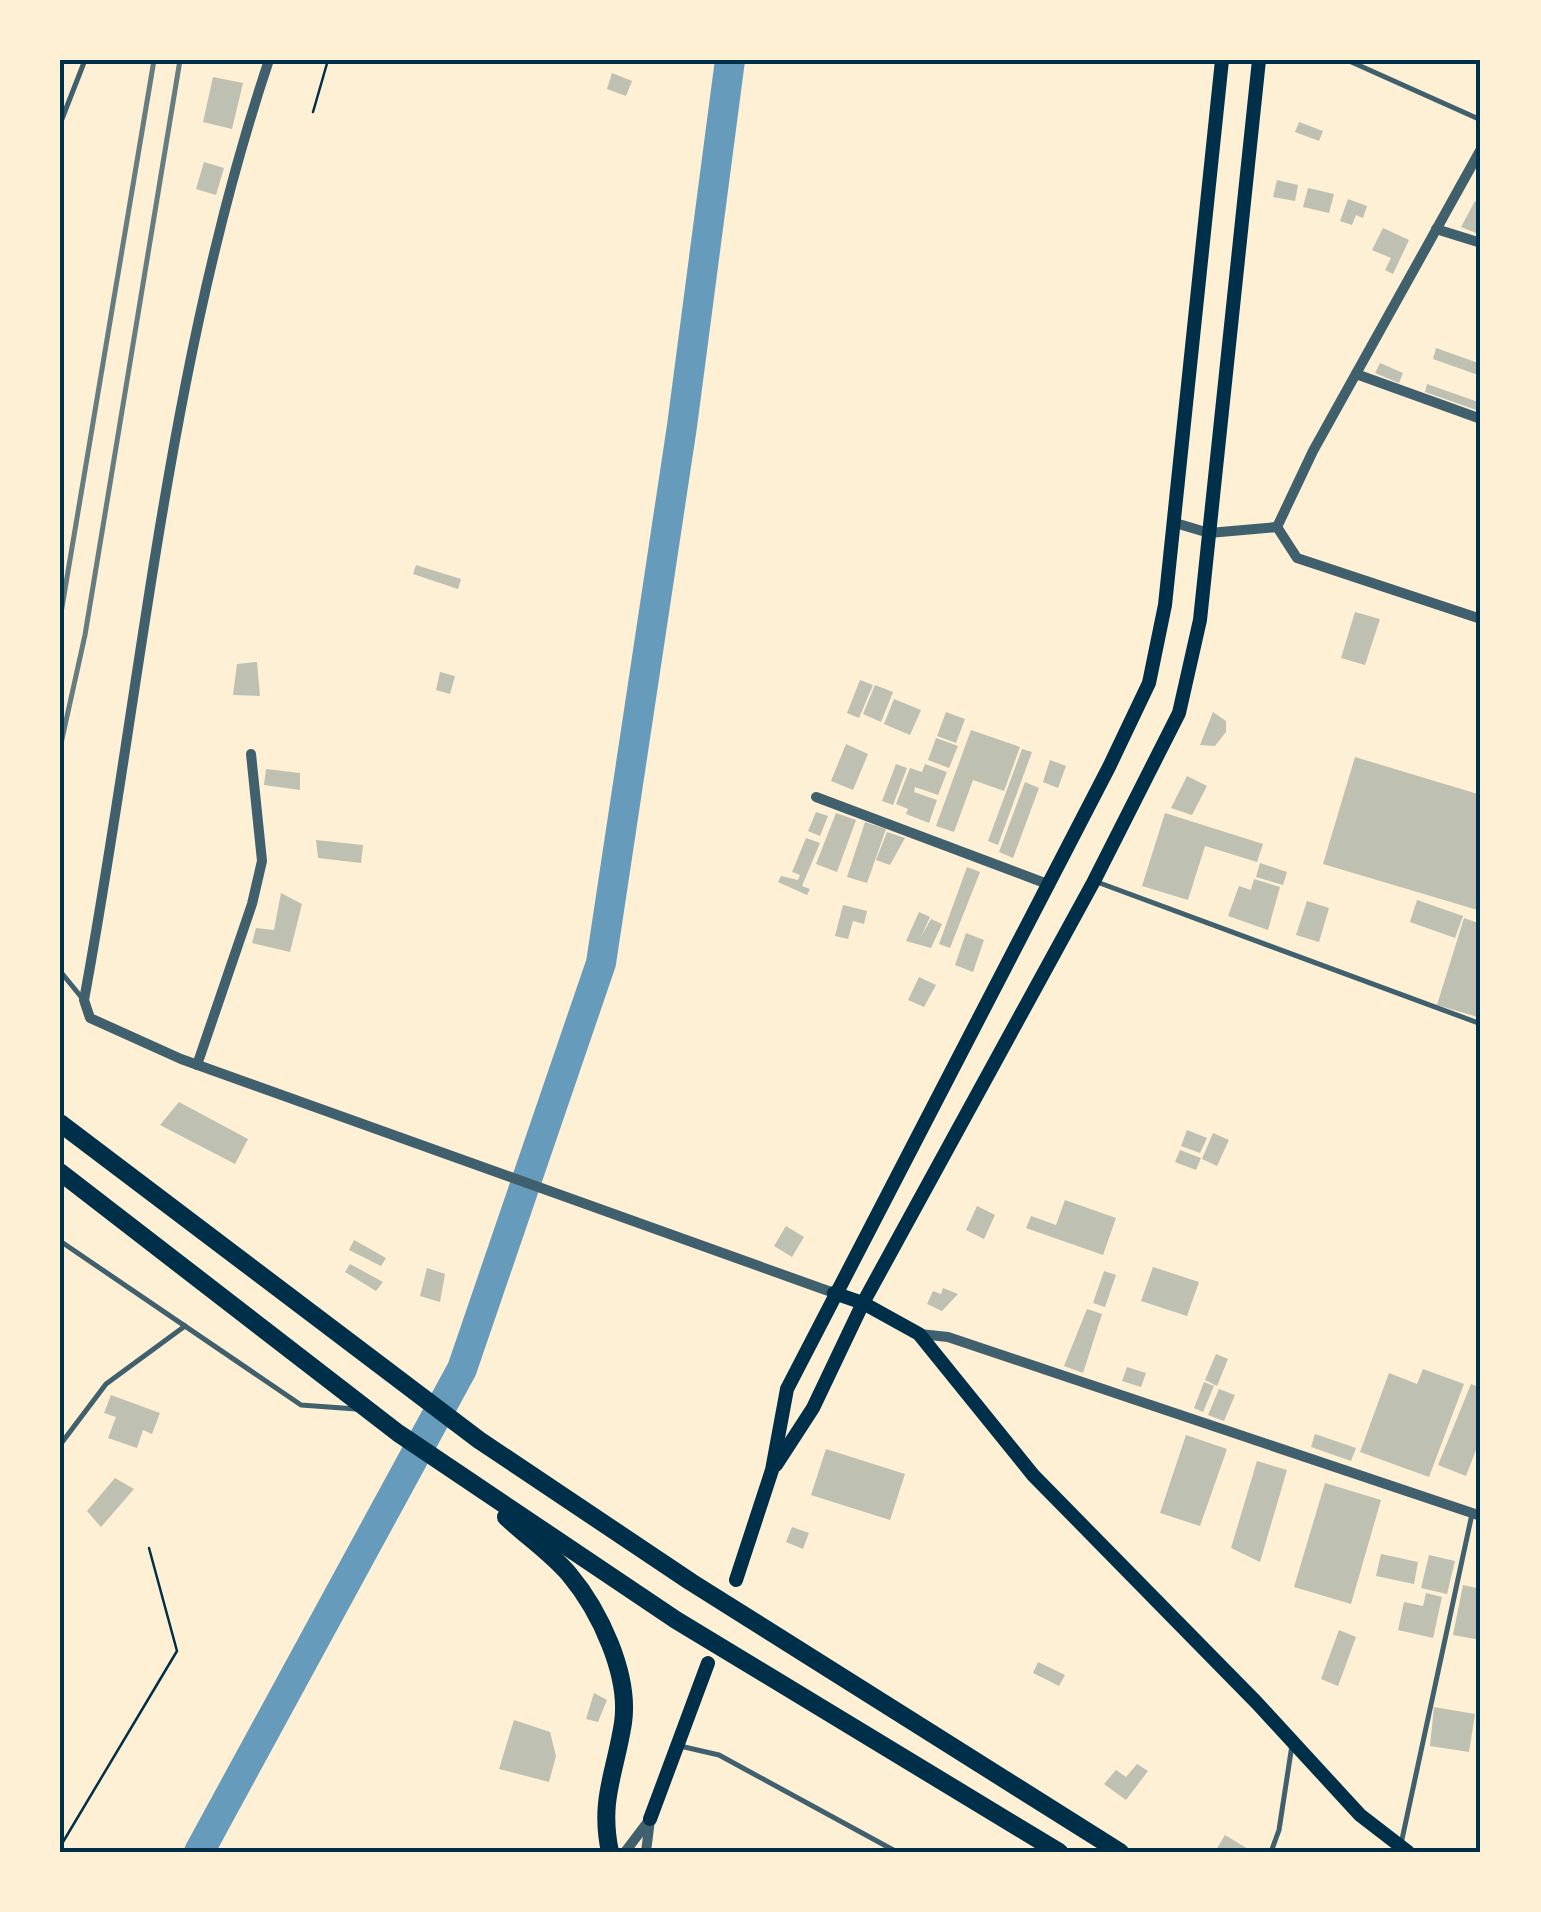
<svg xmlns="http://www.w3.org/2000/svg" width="1541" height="1912" font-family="Helvetica,sans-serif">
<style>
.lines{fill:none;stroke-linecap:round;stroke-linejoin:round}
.river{stroke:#669bbc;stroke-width:30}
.building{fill:#bec0b2}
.path{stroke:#003049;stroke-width:2.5}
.service{stroke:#3f606c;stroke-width:5}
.minor{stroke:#3f606c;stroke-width:10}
.secondary{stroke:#003049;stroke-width:14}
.trunk{stroke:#003049;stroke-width:18}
.rail{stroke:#657d81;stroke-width:5}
.neatline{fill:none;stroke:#003049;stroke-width:4}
</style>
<rect width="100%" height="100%" fill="#fdf0d5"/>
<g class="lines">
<path class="river" d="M199 1852 462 1369 601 963 682 426 730 60"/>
</g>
<g class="building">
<path d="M612 73 632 81 626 96 607 89Z"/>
<path d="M213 77 243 83 232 129 203 122Z"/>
<path d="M1299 122 1323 131 1319 141 1295 132Z"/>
<path d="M204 162 224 168 216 195 196 189Z"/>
<path d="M1277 180 1298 185 1295 201 1273 197Z"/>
<path d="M1308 188 1334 194 1329 213 1303 207Z"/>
<path d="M1348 199 1367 206 1363 218 1356 215 1352 225 1340 221Z"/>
<path d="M1475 201 1481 203V235L1461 227Z"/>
<path d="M1383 228 1409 240 1393 274 1385 270 1391 258 1372 250Z"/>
<path d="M1436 348 1481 364V376L1433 359Z"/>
<path d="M1380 363 1403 373 1399 383 1375 373Z"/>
<path d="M1427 384 1481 403 1479 411 1425 392Z"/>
<path d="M416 565 461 579 458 589 413 574Z"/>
<path d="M1355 612 1380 619 1365 665 1341 658Z"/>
<path d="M257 662 260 696 233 695 237 664Z"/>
<path d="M440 672 455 676 450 694 436 690Z"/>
<path d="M860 680 873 685 859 718 847 713Z"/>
<path d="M875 685 893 692 881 722 863 714Z"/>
<path d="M894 699 921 710 910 735 884 724Z"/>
<path d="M946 712 965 719 956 743 937 736Z"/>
<path d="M1213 712 1226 721V732L1215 746 1200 745Z"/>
<path d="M971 730 1020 747 1004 791 973 780 954 832 936 826Z"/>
<path d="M936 738 958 746 949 768 928 760Z"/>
<path d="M846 744 868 754 853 790 831 781Z"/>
<path d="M1022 749 1032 752 998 845 988 841Z"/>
<path d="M1355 757 1481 795V911L1323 864Z"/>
<path d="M1050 760 1066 766 1058 788 1043 782Z"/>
<path d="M896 764 907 768 893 805 882 801Z"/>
<path d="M925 764 947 772 938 795 915 787 914 792 937 800 929 823 906 814 908 809 896 804 910 768 922 772Z"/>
<path d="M266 769 300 773V790L264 785Z"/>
<path d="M1187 776 1207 786 1192 815 1171 808Z"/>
<path d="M1025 782 1039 788 1013 858 999 852Z"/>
<path d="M816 812 828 816 820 836 808 831Z"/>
<path d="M836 813 856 820 837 872 816 864Z"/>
<path d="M1165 813 1263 844 1257 862 1205 846 1188 900 1142 886Z"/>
<path d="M865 822 886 829 867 883 847 877Z"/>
<path d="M887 832 905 838 890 865 876 860Z"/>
<path d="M806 838 820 843 802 886 810 889 807 895 778 882 781 876 798 880 800 875 792 872Z"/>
<path d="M316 840 363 845 361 863 318 858Z"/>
<path d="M1260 863 1287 872 1283 885 1256 877Z"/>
<path d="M967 867 980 872 950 948 939 944Z"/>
<path d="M1254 879 1280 887 1268 930 1228 916 1239 886 1251 890Z"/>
<path d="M281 893 302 904 290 952 252 943 256 928 274 930Z"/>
<path d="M1417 900 1463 916 1455 938 1410 922Z"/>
<path d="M1307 901 1329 908 1319 942 1296 935Z"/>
<path d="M843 905 867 911 864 924 853 921 848 939 835 936Z"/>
<path d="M919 912 930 917 921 937 931 919 942 924 931 948 906 941Z"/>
<path d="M1464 918 1481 924V1018L1437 1005Z"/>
<path d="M966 933 984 940 973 972 955 965Z"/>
<path d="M919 977 936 985 924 1007 908 1000Z"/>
<path d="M179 1102 248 1139 235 1164 160 1125Z"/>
<path d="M1187 1130 1207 1138 1200 1153 1181 1146Z"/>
<path d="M1213 1133 1229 1140 1217 1166 1202 1159Z"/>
<path d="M1180 1150 1201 1158 1196 1170 1175 1162Z"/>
<path d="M1065 1200 1116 1218 1103 1255 1026 1228 1031 1216 1056 1225Z"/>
<path d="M977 1206 995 1215 984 1239 966 1230Z"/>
<path d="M786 1226 804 1237 792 1257 774 1246Z"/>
<path d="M354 1240 386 1258 381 1266 349 1250Z"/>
<path d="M350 1264 383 1282 376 1291 345 1272Z"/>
<path d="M1153 1267 1199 1282 1187 1316 1141 1301Z"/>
<path d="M427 1268 445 1274 440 1302 420 1296Z"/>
<path d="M1104 1271 1116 1275 1105 1307 1093 1303Z"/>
<path d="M943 1288 958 1294 942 1311 927 1304 933 1291 941 1294Z"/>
<path d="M1087 1309 1102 1314 1083 1373 1064 1366Z"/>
<path d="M1216 1354 1228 1359 1217 1386 1205 1380Z"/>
<path d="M1127 1367 1146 1373 1141 1387 1122 1381Z"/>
<path d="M1423 1369 1464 1384 1429 1477 1360 1452 1389 1373 1417 1384Z"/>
<path d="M1204 1382 1214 1386 1203 1412 1194 1408Z"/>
<path d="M1471 1384 1481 1388V1437L1466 1476 1438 1465Z"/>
<path d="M1219 1389 1235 1395 1224 1421 1208 1415Z"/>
<path d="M111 1395 160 1413 152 1434 143 1430 137 1448 108 1438 116 1417 104 1413Z"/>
<path d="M1315 1434 1356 1448 1351 1461 1311 1447Z"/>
<path d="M1186 1435 1227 1449 1200 1526 1160 1513Z"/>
<path d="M826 1449 905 1474 890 1520 811 1495Z"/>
<path d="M1257 1461 1287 1470 1260 1562 1231 1548Z"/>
<path d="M115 1478 134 1489 101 1527 87 1511Z"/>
<path d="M1325 1483 1381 1500 1351 1604 1294 1587Z"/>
<path d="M792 1527 809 1533 803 1549 786 1542Z"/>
<path d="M1381 1554 1418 1562 1414 1584 1376 1576Z"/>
<path d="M1429 1555 1455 1561 1447 1594 1421 1588Z"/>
<path d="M1463 1585 1481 1589V1640L1453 1635Z"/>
<path d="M1426 1593 1442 1597 1433 1638 1398 1630 1404 1602 1423 1606Z"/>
<path d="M1339 1630 1356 1637 1338 1686 1321 1679Z"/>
<path d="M1038 1662 1065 1675 1059 1686 1033 1673Z"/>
<path d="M594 1693 607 1700 598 1722 586 1719Z"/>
<path d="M1434 1707 1475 1714 1469 1752 1430 1746Z"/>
<path d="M514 1720 550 1732 556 1756 549 1782 499 1769Z"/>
<path d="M1137 1764 1148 1771 1126 1800 1104 1784 1116 1770 1126 1777Z"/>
<path d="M1225 1835 1253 1852H1215Z"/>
</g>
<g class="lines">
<g class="path">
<path d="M313 112 328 60"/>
<path d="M60 1847 177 1651 149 1548"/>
</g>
<g class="service">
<path d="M1347 60 1481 120"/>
<path d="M60 124 85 60"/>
<path d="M1097 882 1481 1024"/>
<path d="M60 971 82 998"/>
<path d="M60 1241 301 1405 356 1409"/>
<path d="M60 1445 106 1384 185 1326"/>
<path d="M680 1746 719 1755 897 1852"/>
<path d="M1401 1844 1472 1514"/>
<path d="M1271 1852 1279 1830 1292 1745"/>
</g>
<g class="minor">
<path d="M269 60C167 364 142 687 84 1000L90 1018 181 1059 834 1293"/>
<path d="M1436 229 1481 243"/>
<path d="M1356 374 1481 419"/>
<path d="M1172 522 1209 533 1277 527 1297 558 1481 619"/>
<path d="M1277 527 1313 451 1481 149"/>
<path d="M816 797 1050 885"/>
<path d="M197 1065 252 904 262 861 251 754"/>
<path d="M920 1334 948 1337 1481 1516"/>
<path d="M625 1852 650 1819"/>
<path d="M646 1852 650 1820"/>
</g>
<g class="secondary">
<path d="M834 1293 863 1303 919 1334 1033 1475 1257 1703 1360 1815 1408 1852"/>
<path d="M776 1465 813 1408 863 1303 1094 881 1179 713 1200 620 1259 60"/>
<path d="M736 1580 772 1470 787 1389 1109 767 1149 683 1165 605 1222 60"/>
<path d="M650 1819 708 1663"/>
</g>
<g class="trunk">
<path d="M60 1123 479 1440 691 1582 1120 1852"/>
<path d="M60 1172 398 1433 676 1620 1059 1852"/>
<path d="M506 1517C526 1536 551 1553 569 1574 600 1611 630 1675 623 1723 615 1774 599 1800 610 1852"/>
</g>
<g class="rail">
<path d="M60 619 154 60"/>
<path d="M60 748 85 635 180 60"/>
</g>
</g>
<rect width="1541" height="1912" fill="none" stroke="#fdf0d5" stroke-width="125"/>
<rect x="62" y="62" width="1416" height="1788" class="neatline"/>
</svg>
